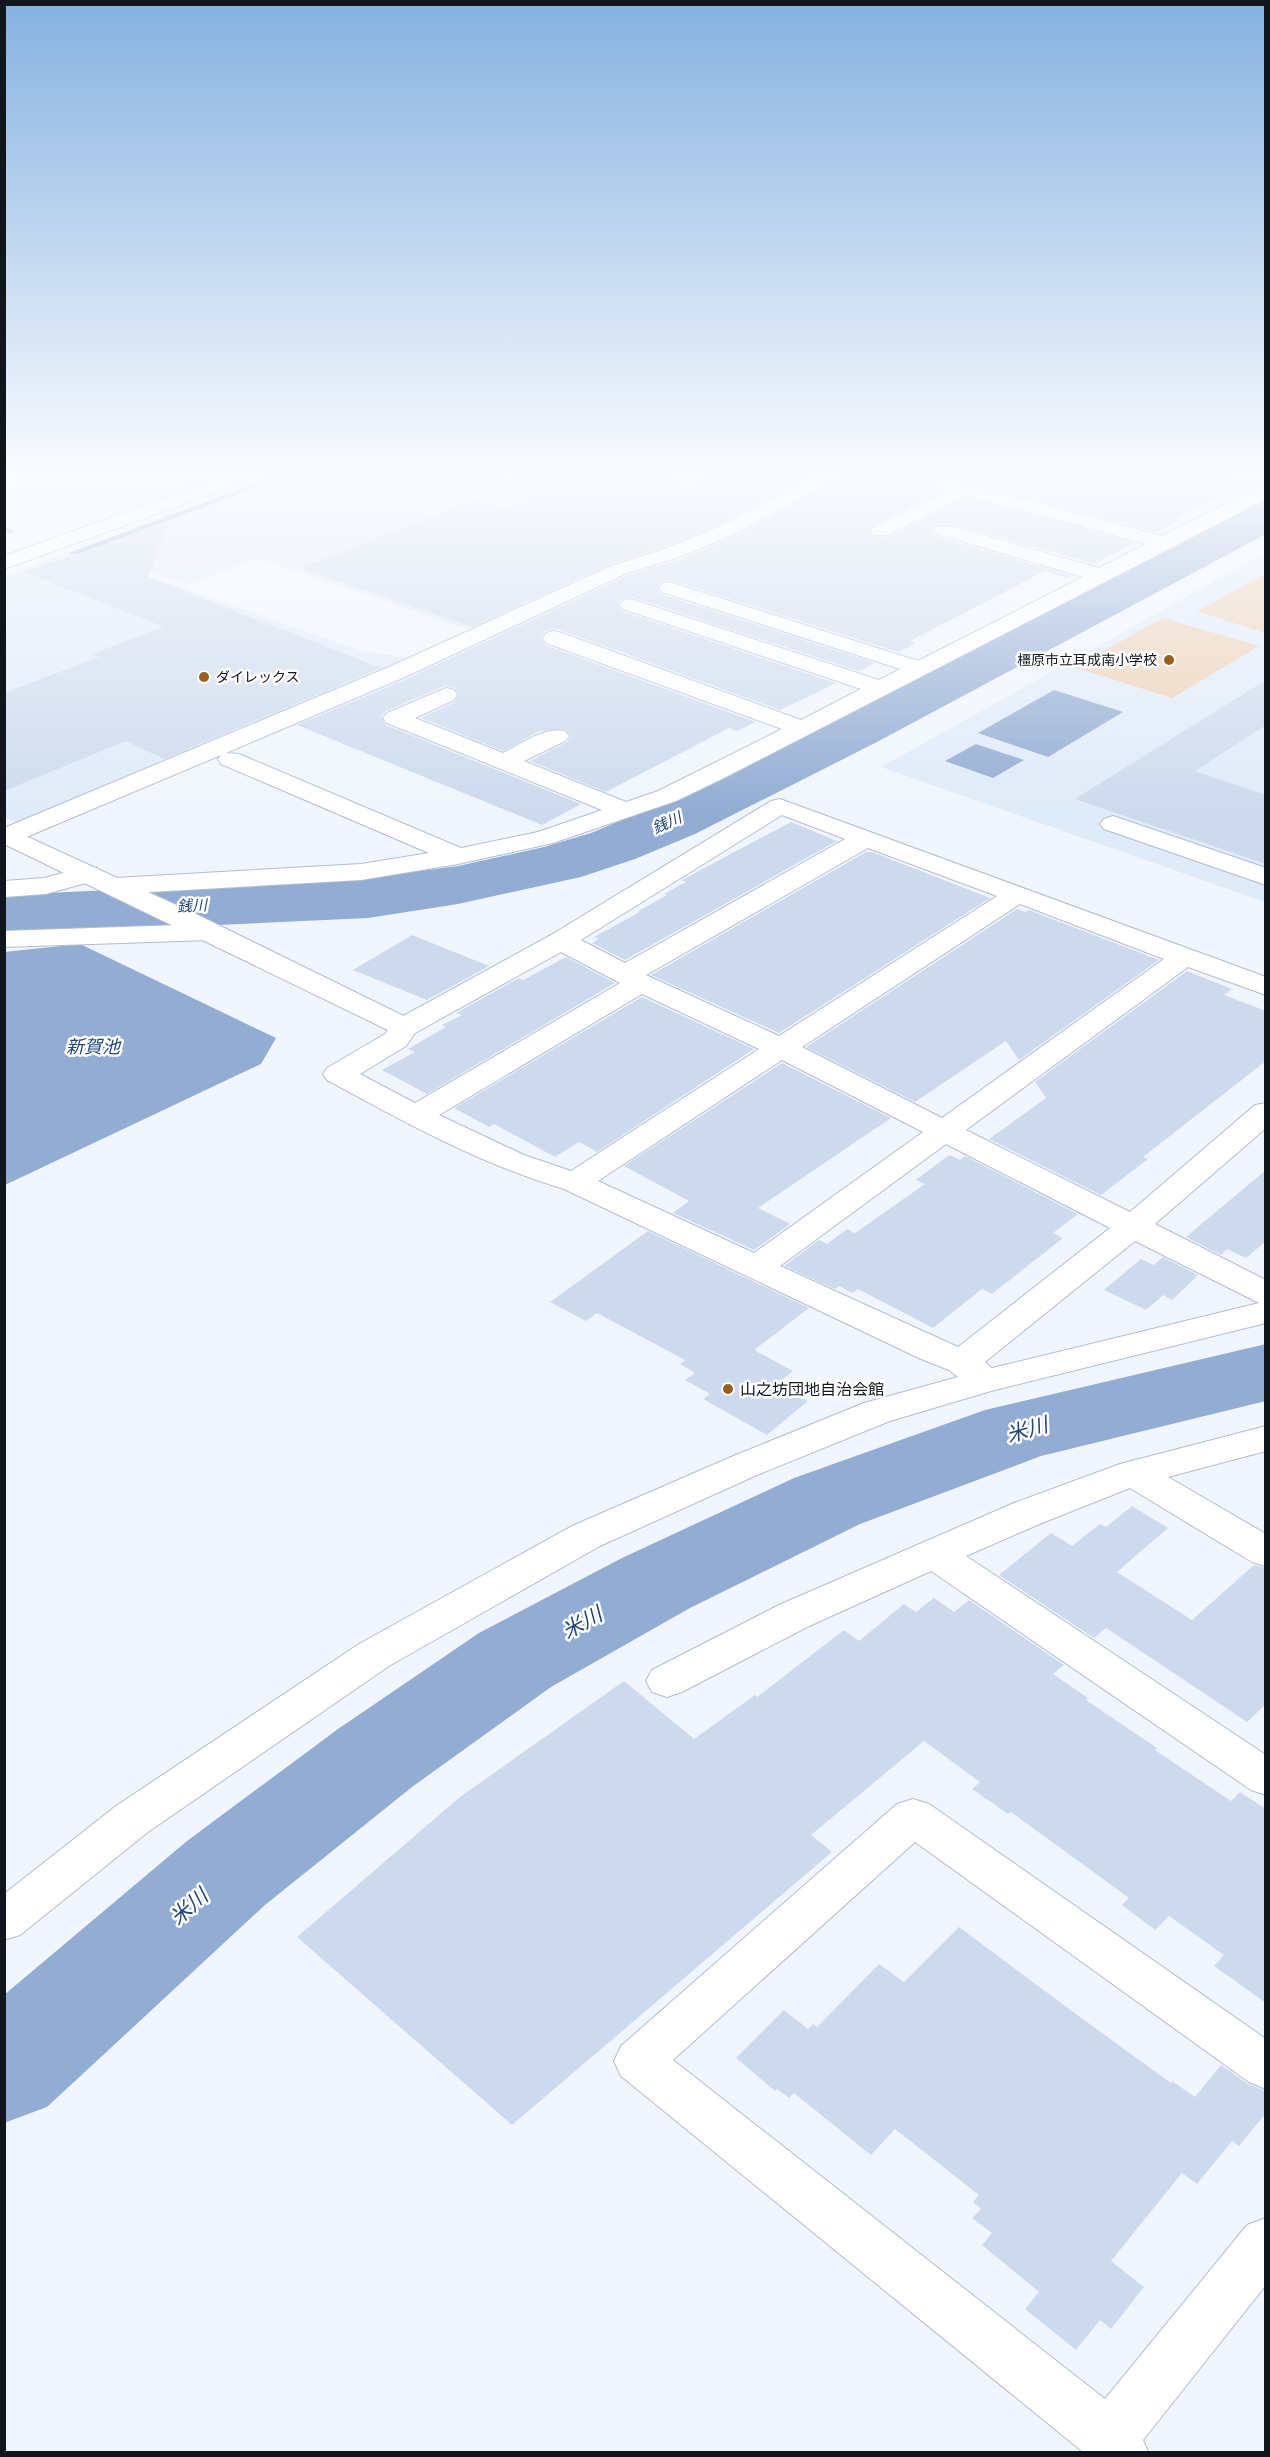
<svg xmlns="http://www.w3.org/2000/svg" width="1270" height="2457" font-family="Overpass,'Noto Sans JP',sans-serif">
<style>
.built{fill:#e0ebf9}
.green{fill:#eeceb1}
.water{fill:#92acd3}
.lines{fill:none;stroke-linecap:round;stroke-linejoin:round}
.stream{fill:#92acd3;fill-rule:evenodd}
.river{fill:#92acd3;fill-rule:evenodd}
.building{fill:#cddaed}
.street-casing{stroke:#b1bdd0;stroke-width:2}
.secondary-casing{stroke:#b1bdd0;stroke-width:2}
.street{fill:#fff;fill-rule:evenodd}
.secondary{fill:#fff;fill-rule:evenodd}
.poi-dot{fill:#9a5f1f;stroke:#fff;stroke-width:2}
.labels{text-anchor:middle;stroke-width:5;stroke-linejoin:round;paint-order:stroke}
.far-poi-label{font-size:14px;fill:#11151c;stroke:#fff;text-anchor:end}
.far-water-label{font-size:15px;font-style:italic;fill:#234678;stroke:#fff}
.poi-label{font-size:16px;fill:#11151c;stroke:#fff;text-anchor:start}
.water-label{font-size:18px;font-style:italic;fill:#234678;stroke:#fff}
.near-water-label{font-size:21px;font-style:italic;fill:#234678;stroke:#fff}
</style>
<rect width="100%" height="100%" fill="#f1f6fe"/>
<g class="built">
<path d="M308 469H552L732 522 657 556 624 564 469 630 258 558 190 584 82 551Z"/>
<path d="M69 552 89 559H99L362 651 417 659 24 827 5 817V576Z"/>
<path d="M1265 553V902L881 767Z"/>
</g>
<g class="green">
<path d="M1265 574V633L1197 611Z"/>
<path d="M1163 618 1259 646 1172 698 1074 667Z"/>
</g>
<g class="water">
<path d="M1054 690 1123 712 1048 757 978 733Z"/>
<path d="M976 744 1024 760 993 778 945 761Z"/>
<path d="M80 944 276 1038 261 1064 5 1185 4 952Z"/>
</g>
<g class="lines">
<g class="stream">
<path d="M294 469H306L76 555 69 553Z"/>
<path d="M4 527 15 531 11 533 4 532Z"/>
<path d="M172 895 197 904 198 906 193 909 168 900V896Z"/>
</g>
<g class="river">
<path d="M1266 501V534L877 742 695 834 635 859 581 877 458 904 368 918 4 935V895L368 878 458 866 544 847 591 833 651 808 837 718 1249 505Z"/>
<path d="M1266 1344V1401L1041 1456 860 1524 690 1608 551 1687 412 1787 265 1905 47 2107 4 2123V1995L187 1841 338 1729 479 1633 622 1558 794 1478 985 1410Z"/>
</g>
</g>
<g class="building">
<path d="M609 469H638L677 482 679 489 688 491 699 489 708 480 702 474 692 469H757L758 477 766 478 774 476 781 469H819L724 522 664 547 610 564 472 627 301 568 474 500 503 509Z"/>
<path d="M849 469H1196L1245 483 1174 519 1181 520 1157 532 946 476H931L927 481 929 487 941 491 873 525 869 531 872 536 889 537 966 497 1135 543 1094 564 952 524H937L932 530 936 536 1072 576 1067 578 1045 571 910 641 916 643 898 652 670 580 661 582 657 587 661 594 875 663 859 671 631 597 622 599 617 603 622 611 836 683 780 710 563 631 555 629 545 631 541 637 545 645 756 722 737 731 729 728 606 792 530 761 567 742 571 736 565 729 540 731 503 751 421 718 455 702 459 694 455 688 445 686 386 711 381 717 386 725 581 804 542 825 297 725 406 679 626 576 680 559 740 534 846 475Z"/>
<path d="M169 522 148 577 381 668 164 759 126 741 4 791V693L99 657 92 654 164 627 24 572Z"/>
<path d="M1266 680V725L1195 771 1266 795V864L1075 799Z"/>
<path d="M791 822 837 841 625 960 592 943 599 939 594 937 640 912 638 911 667 895 664 894 686 882 682 880Z"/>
<path d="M866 852H872L990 898 779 1033 651 975Z"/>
<path d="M1017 909 1026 912 1029 910 1159 960 1019 1060 1006 1041 915 1102 806 1047Z"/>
<path d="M412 935 489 966 427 1000 353 970Z"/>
<path d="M566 957 615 983 427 1094 382 1070 415 1052 408 1049 446 1027 442 1025 462 1015 456 1013 519 978 523 980Z"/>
<path d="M1187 971 1232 989 1224 995 1266 1011V1061L1143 1157 1148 1159 1101 1195 989 1139 1046 1098 1035 1082Z"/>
<path d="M642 997 754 1049 597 1152 579 1142 555 1157 494 1124 489 1127 454 1108Z"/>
<path d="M782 1063 891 1118 758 1208 790 1224 754 1250 673 1213 689 1201 624 1166Z"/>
<path d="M949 1155 960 1160 965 1156 1078 1214 1053 1233 1063 1238 992 1294 982 1289 933 1328 858 1289 852 1293 839 1286 835 1289 784 1266 819 1240 827 1244 847 1229 855 1233 925 1184 916 1180Z"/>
<path d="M1266 1170V1241L1246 1258 1227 1249 1221 1255 1186 1237Z"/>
<path d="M648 1231 809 1308 754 1350 793 1371 782 1380 806 1392 800 1397 808 1401 767 1435 703 1399 710 1394 685 1380 695 1373 680 1364 685 1360 597 1313 586 1321 550 1302Z"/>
<path d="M1163 1257 1198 1275 1172 1300 1163 1295 1146 1310 1104 1290 1141 1259 1154 1265Z"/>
<path d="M1132 1506 1168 1528 1117 1572 1192 1620 1254 1565 1266 1568V1704L1247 1722 1106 1628 1094 1638 999 1575 1051 1533 1072 1546 1100 1524 1106 1527Z"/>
<path d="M934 1598 954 1612 969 1600 1064 1665 1053 1674 1088 1698 1086 1700 1157 1748 1155 1750 1231 1801 1240 1792 1266 1809V2003L1214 1966 1224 1955 1169 1916 1155 1930 1122 1905 1129 1898 1011 1812 1008 1814 972 1789 980 1782 924 1741 811 1835 832 1852 512 2125 297 1937 460 1797 624 1681 694 1739 755 1695 757 1697 844 1630 859 1641 904 1604 916 1612Z"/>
<path d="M959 1927 1080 2017 1171 2083 1172 2081 1195 2097 1221 2065 1248 2084 1266 2091V2113L1239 2146 1232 2141 1197 2184 1182 2173 1111 2261 1144 2287 1111 2329 1100 2320 1076 2350 1025 2309 1039 2292 982 2245 992 2233 972 2218 981 2209 973 2202 979 2195 895 2129 871 2155 794 2093 789 2098 777 2089 775 2091 736 2058 784 2010 808 2029 813 2024 817 2027 879 1964 904 1982Z"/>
</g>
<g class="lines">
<defs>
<g id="street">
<path d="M651 469C667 469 695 466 706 480 701 488 690 490 681 488L679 484 681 481 653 473Z"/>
<path d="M759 469H779C774 476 768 477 760 475Z"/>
<path d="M824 469H847L845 473 739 532 679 557 625 574 405 677 226 753 239 754 461 848 538 832 602 810 387 723 383 718 387 713 446 688 454 690 457 695 454 700 415 718 503 753C521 744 545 726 565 731L569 736 565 741 524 761 626 802 658 791 782 729 546 643 543 638 546 633 554 631 562 633 801 720 861 689 623 609 619 605 623 601 630 599 637 601 879 680 900 669 662 592 659 588 662 584 669 582 676 584 918 661 1083 577 937 534 934 530 937 526H951L1099 568 1146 544 966 495 888 535H874L871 531 874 527 947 490 931 486 929 482 931 478H945L1162 536 1265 485 1213 473 1211 469H1245L1266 474V499L722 779 676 801 553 843 458 864 361 880 115 894 106 892 102 886 106 880 115 878 361 864 429 853 221 764 218 759 221 755 17 841 4 843V828L389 667 611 566 665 549 725 524Z"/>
<path d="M780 799 1266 977V995L1188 967 966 1130 1130 1212 1255 1105 1266 1103V1128L1155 1224 1266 1280V1323L991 1391 890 1421 757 1475 600 1546 389 1666 148 1832 20 1935 4 1940V1894L116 1806 359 1644 572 1526 731 1457 864 1403 958 1377 949 1370 921 1359 564 1189C480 1164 404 1122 327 1080L323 1074 327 1068 385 1034 394 1021 551 935 771 801ZM782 815 845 839 625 963 581 940ZM868 848 997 896 779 1036 646 975ZM1020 904 1164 959 942 1118 802 1047ZM561 952 620 983 415 1103 360 1074 406 1046 415 1033ZM642 994 759 1049 571 1171 524 1155 439 1115ZM782 1060 923 1132 754 1253 598 1181ZM946 1144 1110 1228 958 1347 780 1266ZM1135 1241 1259 1303 992 1368 985 1362Z"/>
<path d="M1113 816 1266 868V885L1104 829 1100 824 1104 819Z"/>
<path d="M88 866 97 868 101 874 97 880 46 894 4 897V881L44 878Z"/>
<path d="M210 924 220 926 224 932 220 938 210 940 4 947V931Z"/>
<path d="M1266 1426V1451L1168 1477 1266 1534V1566L1252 1562 1130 1488 1042 1523 966 1556 1266 1755V1795L1251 1790 931 1571 807 1627 682 1692 667 1697 652 1692 646 1681 652 1670 779 1605 1014 1503 1120 1464Z"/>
<path d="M913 1799 929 1804 1266 2039V2089L1249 2082 915 1842 673 2060 1105 2399 1247 2225 1266 2218V2285L1143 2440 1148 2452H1083L621 2076 614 2061 621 2046 897 1804Z"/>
</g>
<g id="secondary">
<path d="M245 469H272L270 473 4 569V556Z"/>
<path d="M4 826 198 915 414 1021 419 1027 414 1033 404 1036 394 1033 4 844Z"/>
</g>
</defs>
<use href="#street" class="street-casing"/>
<use href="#secondary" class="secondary-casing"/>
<use href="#street" class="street"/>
<use href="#secondary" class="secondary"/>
</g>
<linearGradient id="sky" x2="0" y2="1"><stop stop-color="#85b1e0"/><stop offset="0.58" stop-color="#f9fbff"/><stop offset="1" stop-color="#f9fbff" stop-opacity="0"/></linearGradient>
<rect width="1270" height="813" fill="url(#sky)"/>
<g class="poi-dot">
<circle cx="1169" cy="660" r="6"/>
<circle cx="204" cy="677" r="6"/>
<circle cx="728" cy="1389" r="6"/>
</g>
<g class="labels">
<g class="far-poi-label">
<text x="1157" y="665">橿原市立耳成南小学校</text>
<text x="216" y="682" text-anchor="start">ダイレックス</text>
</g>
<g class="far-water-label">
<text transform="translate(667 823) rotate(-24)" y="5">銭川</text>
<text transform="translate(192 906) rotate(-3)" y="5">銭川</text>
</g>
<g class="poi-label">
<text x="740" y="1395">山之坊団地自治会館</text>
</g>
<g class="water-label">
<text x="93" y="1053">新賀池</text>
</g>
<g class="near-water-label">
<text transform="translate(1027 1430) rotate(-16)" y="7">米川</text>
<text transform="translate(582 1623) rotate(-29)" y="7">米川</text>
<text transform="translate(189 1907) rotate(-41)" y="7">米川</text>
</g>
</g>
<rect width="1270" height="2457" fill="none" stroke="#11151c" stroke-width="12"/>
</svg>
